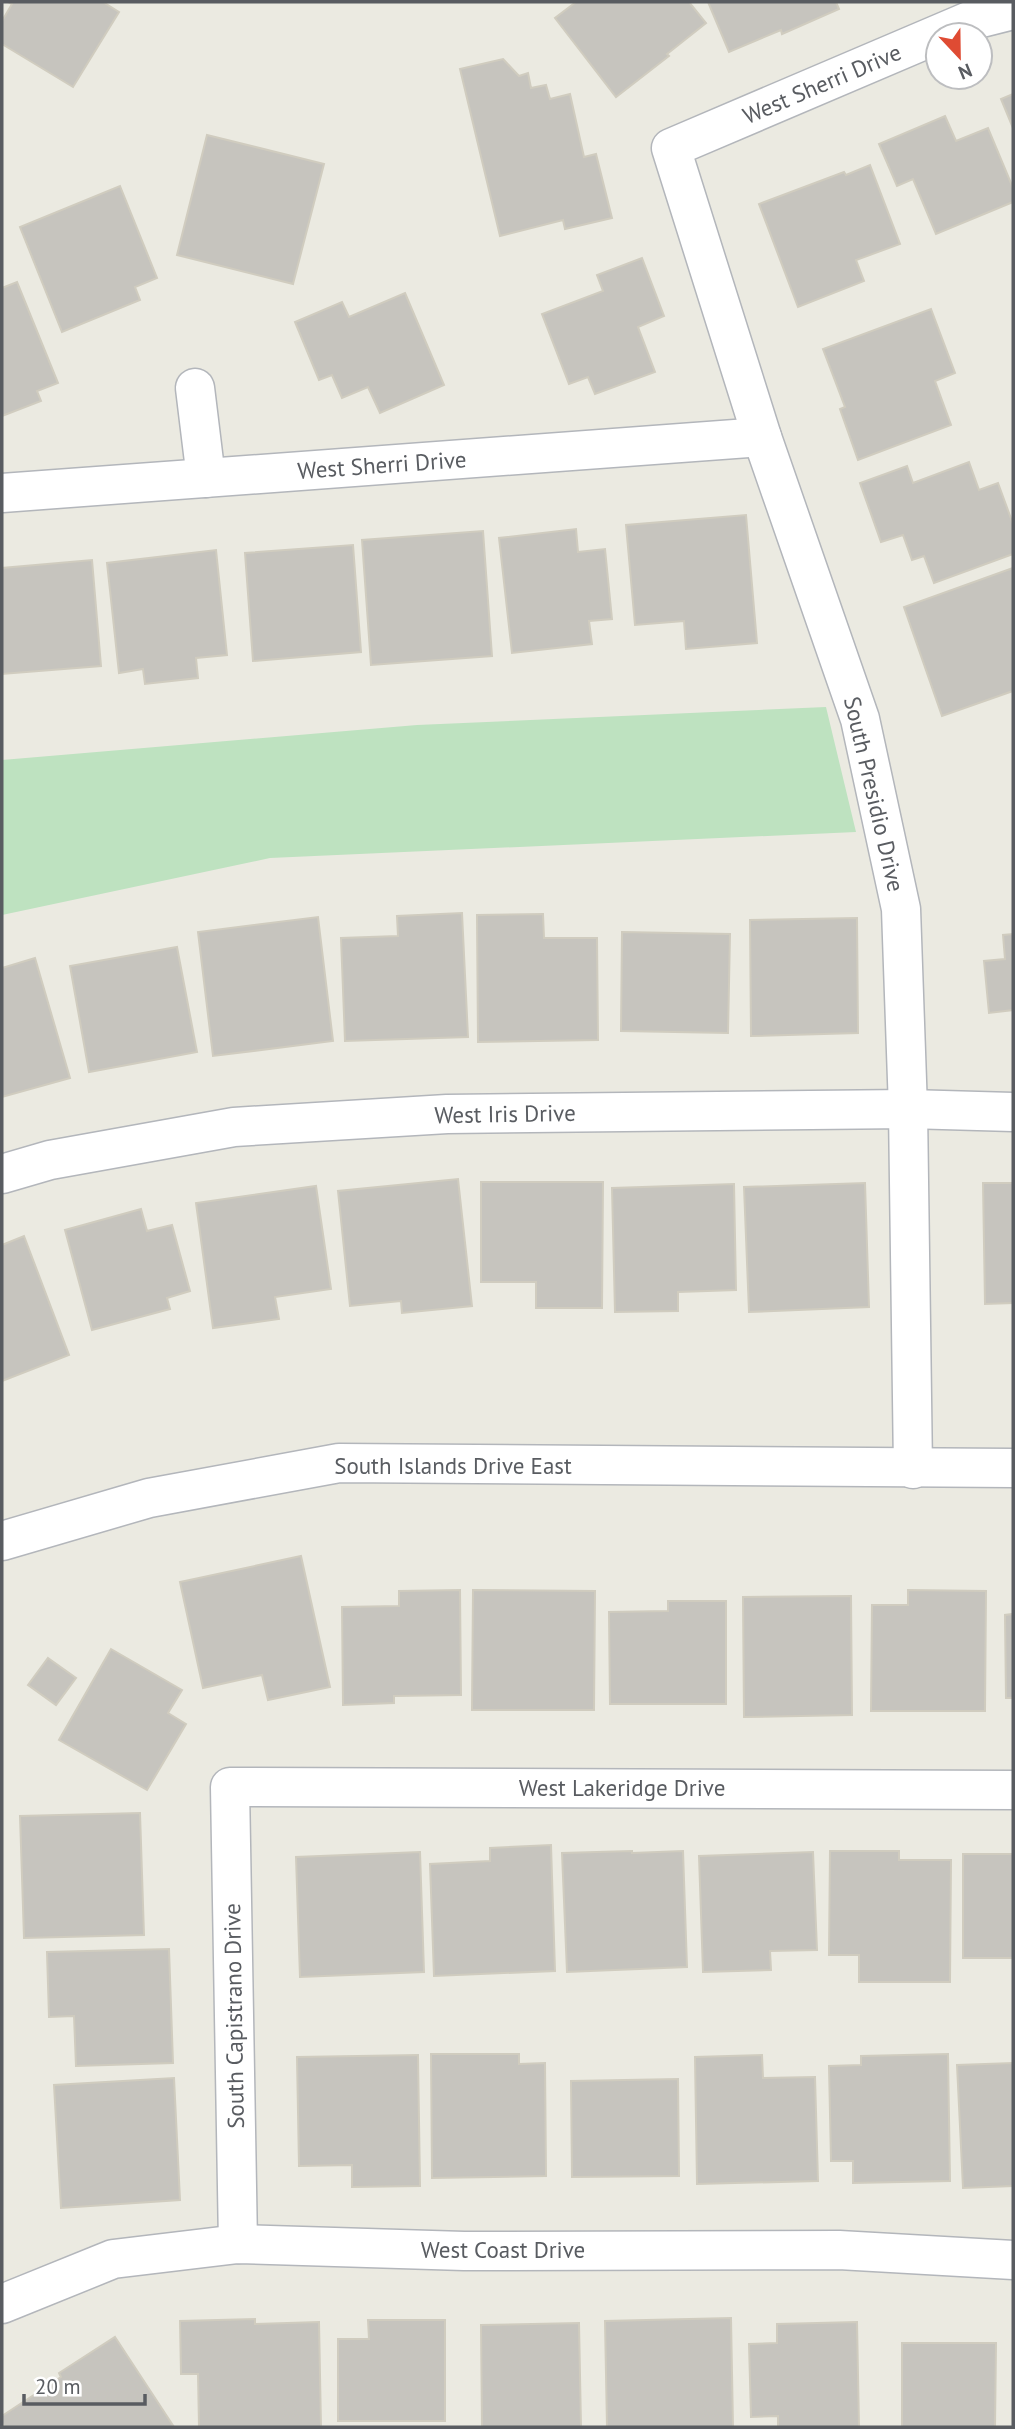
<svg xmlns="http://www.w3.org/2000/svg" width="1015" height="2429" font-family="'PT Sans',sans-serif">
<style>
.green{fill:#bee2c0}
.building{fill:#c6c4be;stroke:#d0ccbf;stroke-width:2}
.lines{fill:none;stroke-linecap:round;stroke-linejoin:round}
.minor-casing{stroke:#b3b6bb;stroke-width:41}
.minor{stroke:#fff;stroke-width:38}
.labels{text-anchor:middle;stroke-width:5;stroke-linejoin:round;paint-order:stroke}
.street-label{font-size:23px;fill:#595c61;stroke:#fff}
</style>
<rect width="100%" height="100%" fill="#ebeae1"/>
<path class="green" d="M826 707 856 832 270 858 2 915V760L417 725Z"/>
<g class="building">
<path d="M8 2H103L119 12 73 87 2 44V21L12 4Z"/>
<path d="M576 2H689L706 23 667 54 669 56 616 97 555 18Z"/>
<path d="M708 2H836L839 9 782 34 781 30 729 52Z"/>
<path d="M503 59 519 76 528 73 531 88 546 85 550 99 570 94 584 157 596 154 612 218 565 229 563 220 500 236 460 69Z"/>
<path d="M1013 94V128L1001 99Z"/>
<path d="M945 116 956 141 988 128 1013 188V202L936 234 913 179 897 186 879 144Z"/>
<path d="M207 135 324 164 293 284 177 255Z"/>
<path d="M870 165 900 244 856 260 864 281 798 307 759 204 844 172 846 175Z"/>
<path d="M120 186 157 278 135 287 140 300 62 332 20 227Z"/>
<path d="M642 258 664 316 638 327 655 372 595 394 588 377 569 384 542 314 603 291 597 275Z"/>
<path d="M17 282 58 383 37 391 41 401 2 416V288Z"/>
<path d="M405 293 444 385 380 413 368 387 342 398 332 375 319 380 295 322 342 302 349 317Z"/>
<path d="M931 309 955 373 935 381 951 425 858 460 840 409 845 407 823 349Z"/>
<path d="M969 462 979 490 998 483 1013 524V554L934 583 924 556 912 560 903 535 881 542 860 483 907 466 913 483Z"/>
<path d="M746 515 757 643 686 649 684 621 635 625 626 525Z"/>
<path d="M576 529 578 552 605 549 612 619 589 621 592 644 512 653 499 538Z"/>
<path d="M483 531 492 656 371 665 362 540Z"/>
<path d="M353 545 361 652 253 661 245 553Z"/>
<path d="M216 550 227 655 196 658 198 678 145 684 143 669 119 673 107 563Z"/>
<path d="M92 560 101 666 2 674V568Z"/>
<path d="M1013 568V691L942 716 904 607Z"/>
<path d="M462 913 468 1037 345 1041 341 938 398 936 397 916Z"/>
<path d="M543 914 544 938H597L598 1040 478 1042 477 915Z"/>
<path d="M318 917 333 1041 213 1056 198 932Z"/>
<path d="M857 918 858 1033 751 1036 750 920Z"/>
<path d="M622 932 730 934 728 1033 621 1031Z"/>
<path d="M1013 934V1010L989 1013 984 961 1005 959 1003 935Z"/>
<path d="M177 947 197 1052 89 1072 70 966Z"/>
<path d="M35 958 70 1078 2 1097V968Z"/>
<path d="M458 1179 472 1306 402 1313 401 1301 350 1306 338 1191Z"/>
<path d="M481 1182H603L602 1308H536V1282H481Z"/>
<path d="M865 1183 869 1307 749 1312 744 1187Z"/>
<path d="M983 1183H1013V1303L985 1304Z"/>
<path d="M734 1184 736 1290 678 1292V1311L615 1312 612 1188Z"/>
<path d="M316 1186 331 1289 275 1297 279 1319 213 1328 196 1203Z"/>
<path d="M141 1209 147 1231 172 1225 190 1291 167 1298 170 1309 92 1330 65 1230Z"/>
<path d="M24 1236 69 1355 2 1381V1245Z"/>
<path d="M301 1556 330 1687 268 1700 262 1675 203 1688 180 1582Z"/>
<path d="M460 1590 461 1695 394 1696V1703L343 1705 342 1607 399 1606V1591Z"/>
<path d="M473 1590 595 1591 594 1710H472Z"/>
<path d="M908 1590 986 1591 985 1711H871L872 1605H908Z"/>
<path d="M851 1596 852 1715 744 1717 743 1597Z"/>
<path d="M668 1601H726V1704H610L609 1612 668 1611Z"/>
<path d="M1013 1614V1698H1006L1005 1615Z"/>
<path d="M111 1649 182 1690 168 1713 186 1724 147 1790 59 1740Z"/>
<path d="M48 1658 76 1678 56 1705 28 1685Z"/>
<path d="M140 1813 144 1935 24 1938 20 1816Z"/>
<path d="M551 1845 555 1971 434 1976 430 1864 490 1861V1848Z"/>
<path d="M632 1851V1853L683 1851 687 1967 567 1972 562 1853Z"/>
<path d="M830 1851H899V1860H951L950 1982H859V1955H829Z"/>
<path d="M420 1852 424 1972 300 1977 296 1857Z"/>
<path d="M813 1852 817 1950 770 1951 771 1970 703 1972 699 1856Z"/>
<rect x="963" y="1854" width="50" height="104"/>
<path d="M169 1949 173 2063 76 2066 74 2016 49 2017 47 1952Z"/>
<path d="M431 2054H519V2064L545 2063 546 2176 432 2178Z"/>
<path d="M948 2054 950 2181 853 2183V2161H831L829 2066 861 2065V2056Z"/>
<path d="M418 2055 420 2186 352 2187V2165L299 2166 297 2057Z"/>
<path d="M762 2055 763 2078 815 2077 818 2181 697 2184 695 2057Z"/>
<path d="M1013 2063V2186L963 2188 957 2065Z"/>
<path d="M174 2078 180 2200 61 2208 54 2085Z"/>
<path d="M678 2079 679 2176 572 2177 571 2081Z"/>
<path d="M731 2318 733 2427H607L605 2321Z"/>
<path d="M255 2319V2324L319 2322 321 2427H199L198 2374H181L180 2321Z"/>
<path d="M368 2320H445V2421H338V2339H369Z"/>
<path d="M857 2322 859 2427H778V2416L751 2417 749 2344 777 2343V2324Z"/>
<path d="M579 2323 581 2427H482L481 2325Z"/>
<path d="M115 2337 174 2427H5L2 2423V2416L61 2377 59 2373Z"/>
<path d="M902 2343H996L995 2427H902Z"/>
</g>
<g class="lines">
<defs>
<g id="minor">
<path d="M195 388 206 478"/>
<path d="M2 493 762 437"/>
<path d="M2 1174 50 1160 234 1127 447 1114 908 1109 1013 1112"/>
<path d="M913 1469 908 1109 901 909 860 719 762 437 671 148 969 21 1013 10"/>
<path d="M2 1541 149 1498 339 1463 1013 1468"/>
<path d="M238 2244 230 1787 1013 1790"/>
<path d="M2 2304 113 2259 238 2244 464 2251 839 2250 1013 2260"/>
</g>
</defs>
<use href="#minor" class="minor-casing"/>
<use href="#minor" class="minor"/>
</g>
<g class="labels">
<g class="street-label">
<text transform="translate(822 84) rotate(-23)" y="8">West Sherri Drive</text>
<text transform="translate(382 465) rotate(-4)" y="8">West Sherri Drive</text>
<text transform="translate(874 794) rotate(77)" y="8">South Presidio Drive</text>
<text transform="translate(505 1114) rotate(-1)" y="8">West Iris Drive</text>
<text x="453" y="1474">South Islands Drive East</text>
<text x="622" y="1796">West Lakeridge Drive</text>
<text transform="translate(234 2016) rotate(-91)" y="8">South Capistrano Drive</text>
<text x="503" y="2258">West Coast Drive</text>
</g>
</g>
<rect width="1015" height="2429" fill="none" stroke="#595c61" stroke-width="7"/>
<g transform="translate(959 56) rotate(158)"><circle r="33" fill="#ffffff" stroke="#bdbec0" stroke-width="2"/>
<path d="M0-5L12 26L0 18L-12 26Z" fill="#df4b33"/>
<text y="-10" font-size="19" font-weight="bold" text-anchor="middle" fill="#595c61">N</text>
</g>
<path d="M24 2394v10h121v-10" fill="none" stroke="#595c61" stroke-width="3.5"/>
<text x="35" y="2394" font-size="21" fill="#595c61" stroke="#ffffff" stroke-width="5" paint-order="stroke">20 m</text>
</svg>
